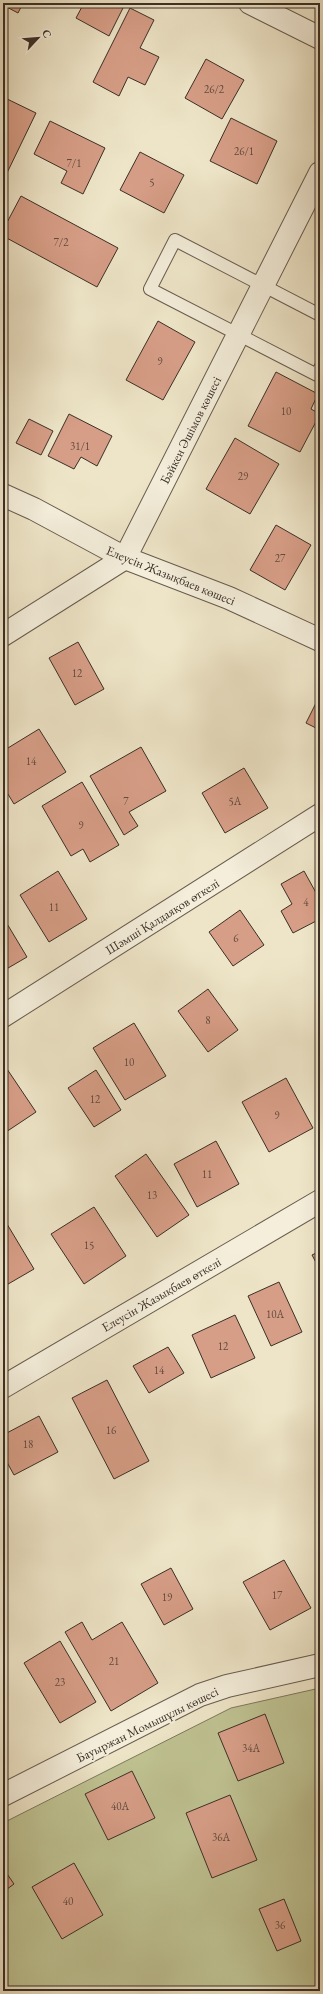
<svg xmlns="http://www.w3.org/2000/svg" width="323" height="1994" font-family="'EB Garamond',serif">
<style>
.green{fill:#bfc292;stroke:#7d785c}
.building{fill:#d79e87;stroke:#3b2f27}
.lines{fill:none;stroke-linecap:round;stroke-linejoin:round}
.lane-casing{stroke:#685c4f;stroke-width:14}
.street-casing{stroke:#685c4f;stroke-width:24}
.lane{stroke:#f4eedb;stroke-width:12}
.street{stroke:#f4eedb;stroke-width:22}
.labels{text-anchor:middle;stroke-width:4;stroke-linejoin:round;paint-order:stroke}
.number-label{font-size:11px;fill:#624b3f}
.street-label{font-size:13px;fill:#3b2f27;stroke:#f4eedb}
</style>
<rect width="100%" height="100%" fill="#eee5c8"/>
<filter id="stains"><feTurbulence type="fractalNoise" baseFrequency=".005" numOctaves="4"/><feColorMatrix values="0 0 0 0 .2 0 0 0 0 .09 0 0 0 0 .02 0 0 0 .5 -.17"/></filter>
<radialGradient id="worn" r=".72"><stop offset=".6" stop-color="#630" stop-opacity="0"/><stop offset="1" stop-color="#630" stop-opacity=".3"/></radialGradient>
<path class="green" d="M320 1688V1991H3V1823L231 1708Z"/>
<g class="building">
<path d="M3 3H23L18 13 3 5Z"/>
<path d="M84 3H123L125 4 109 36 76 18Z"/>
<path d="M130 8 154 20 140 48 159 57 145 85 128 77 119 96 93 82Z"/>
<path d="M206 59 244 80 222 119 185 98Z"/>
<path d="M3 97 36 113 6 175 3 174Z"/>
<path d="M231 118 277 141 257 184 210 161Z"/>
<path d="M50 121 105 148 83 194 61 183 67 171 34 154Z"/>
<path d="M140 152 184 175 164 213 120 190Z"/>
<path d="M21 196 118 248 97 287 3 236V230Z"/>
<path d="M158 321 195 342 163 400 126 380Z"/>
<path d="M276 372 318 394 311 409 320 414 300 452 248 426Z"/>
<path d="M69 414 112 436 97 466 81 457 74 469 48 456Z"/>
<path d="M29 419 53 431 41 455 16 443Z"/>
<path d="M235 438 279 464 250 514 206 489Z"/>
<path d="M276 525 311 545 285 590 250 570Z"/>
<path d="M78 642 104 689 75 705 49 658Z"/>
<path d="M320 695V730L306 723Z"/>
<path d="M39 729 66 772 14 804 3 786V751Z"/>
<path d="M141 747 166 791 129 812 138 826 124 835 90 776Z"/>
<path d="M244 768 268 808 225 833 202 793Z"/>
<path d="M82 782 119 845 90 862 83 849 71 856 42 806Z"/>
<path d="M58 871 87 919 49 942 20 895Z"/>
<path d="M304 871 320 900V919L293 933 281 911 292 904 281 884Z"/>
<path d="M240 910 264 945 233 966 209 932Z"/>
<path d="M3 917 27 957 3 971Z"/>
<path d="M208 989 238 1030 208 1052 178 1011Z"/>
<path d="M134 1023 166 1076 125 1100 93 1048Z"/>
<path d="M7 1069 36 1112 3 1134V1072Z"/>
<path d="M96 1070 121 1110 94 1127 68 1088Z"/>
<path d="M286 1078 313 1128 269 1152 242 1102Z"/>
<path d="M216 1141 239 1184 197 1207 174 1164Z"/>
<path d="M146 1154 189 1215 157 1237 115 1176Z"/>
<path d="M94 1207 126 1256 84 1284 51 1234Z"/>
<path d="M4 1219 34 1269 3 1287V1220Z"/>
<path d="M320 1251V1270L312 1255Z"/>
<path d="M279 1282 302 1332 271 1346 248 1296Z"/>
<path d="M235 1315 255 1358 211 1378 192 1335Z"/>
<path d="M168 1347 184 1373 149 1393 133 1366Z"/>
<path d="M107 1380 149 1461 114 1479 72 1398Z"/>
<path d="M39 1416 58 1452 14 1475 3 1455V1435Z"/>
<path d="M284 1560 311 1608 270 1630 243 1582Z"/>
<path d="M171 1568 193 1609 164 1625 141 1584Z"/>
<path d="M82 1622 92 1640 122 1622 158 1683 111 1711 65 1632Z"/>
<path d="M60 1641 96 1702 60 1723 24 1663Z"/>
<path d="M265 1714 284 1763 238 1781 218 1733Z"/>
<path d="M132 1771 155 1818 108 1840 85 1794Z"/>
<path d="M230 1795 257 1860 212 1878 186 1813Z"/>
<path d="M74 1863 103 1915 62 1939 32 1887Z"/>
<path d="M3 1868 14 1884 3 1892Z"/>
<path d="M284 1899 301 1941 277 1951 259 1909Z"/>
</g>
<g class="lines">
<defs>
<path id="lane" d="M320 315 175 240 150 289 317 375 320 368"/>
<g id="street">
<path d="M250 3 320 38"/>
<path d="M3 495 34 509 125 558 229 598 320 640"/>
<path d="M3 635 125 558 320 173"/>
<path d="M3 1016 320 815"/>
<path d="M3 1387 320 1201"/>
<path d="M3 1795 200 1695 227 1686 320 1665"/>
</g>
</defs>
<use href="#lane" class="lane-casing"/>
<use href="#street" class="street-casing"/>
<use href="#lane" class="lane"/>
<use href="#street" class="street"/>
</g>
<g class="labels">
<g class="number-label">
<text x="214" y="93">26/2</text>
<text x="244" y="155">26/1</text>
<text x="74" y="167">7/1</text>
<text x="152" y="186">5</text>
<text x="61" y="246">7/2</text>
<text x="160" y="365">9</text>
<text x="286" y="415">10</text>
<text x="80" y="450">31/1</text>
<text x="243" y="480">29</text>
<text x="280" y="562">27</text>
<text x="77" y="677">12</text>
<text x="31" y="765">14</text>
<text x="126" y="805">7</text>
<text x="235" y="805">5А</text>
<text x="81" y="829">9</text>
<text x="306" y="906">4</text>
<text x="54" y="911">11</text>
<text x="236" y="942">6</text>
<text x="208" y="1024">8</text>
<text x="129" y="1066">10</text>
<text x="95" y="1103">12</text>
<text x="277" y="1119">9</text>
<text x="207" y="1178">11</text>
<text x="152" y="1199">13</text>
<text x="89" y="1249">15</text>
<text x="275" y="1318">10А</text>
<text x="223" y="1350">12</text>
<text x="159" y="1374">14</text>
<text x="111" y="1434">16</text>
<text x="28" y="1448">18</text>
<text x="277" y="1599">17</text>
<text x="167" y="1601">19</text>
<text x="114" y="1665">21</text>
<text x="60" y="1686">23</text>
<text x="251" y="1752">34А</text>
<text x="120" y="1810">40А</text>
<text x="221" y="1841">36А</text>
<text x="68" y="1905">40</text>
<text x="280" y="1929">36</text>
</g>
<g class="street-label">
<text transform="translate(190 430) rotate(-63)" y="5">Бәйкен Әшімов көшесі</text>
<text transform="translate(171 575) rotate(22)" y="5">Елеусін Жазықбаев көшесі</text>
<text transform="translate(162 916) rotate(-32)" y="5">Шәмші Қалдаяқов өткелі</text>
<text transform="translate(161 1294) rotate(-30)" y="5">Елеусін Жазықбаев өткелі</text>
<text transform="translate(147 1724) rotate(-26)" y="5">Бауыржан Момышұлы көшесі</text>
</g>
</g>
<rect width="323" height="1994" fill="none" stroke="#eee5c8" stroke-width="16"/>
<rect x="4" y="4" width="315" height="1986" fill="none" stroke="#3b2f27" stroke-width="2"/>
<rect x="8" y="8" width="307" height="1978" fill="none" stroke="#3b2f27"/>
<g transform="translate(38 38) rotate(64)" stroke="#f4eedb" stroke-width="3" paint-order="stroke">
<path d="M0-3L7 15L0 10L-7 15Z" fill="#3b2f27"/>
<text y="-6" font-size="11" font-weight="bold" text-anchor="middle" fill="#3b2f27">С</text>
</g>
<rect width="100%" height="100%" filter="url(#stains)"/>
<rect width="100%" height="100%" fill="url(#worn)"/>
</svg>
